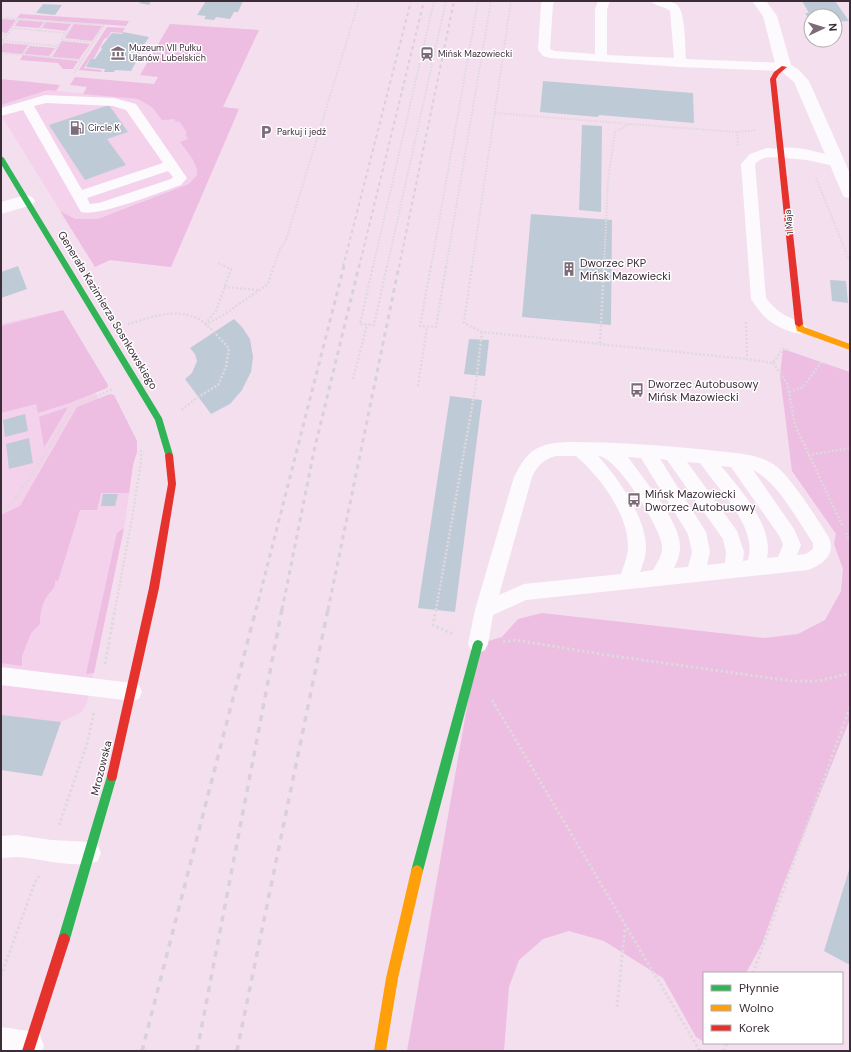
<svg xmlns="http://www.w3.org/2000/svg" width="851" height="1052" font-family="'DM Sans',sans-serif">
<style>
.built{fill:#f4d2ec}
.green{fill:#edbde2}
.building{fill:#becbd7}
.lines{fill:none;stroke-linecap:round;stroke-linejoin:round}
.path-far2{stroke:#dfd9de;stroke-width:2;stroke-dasharray:1.5 1.5;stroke-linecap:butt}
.path-far1{stroke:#dfd9de;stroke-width:2.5;stroke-dasharray:2 2;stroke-linecap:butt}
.path{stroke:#dfd9de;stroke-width:3;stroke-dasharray:2.5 2.5;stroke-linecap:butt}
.lane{fill:#fdfafd;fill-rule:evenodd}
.street{fill:#fdfafd;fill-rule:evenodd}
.fast{fill:#30b455;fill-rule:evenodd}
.slow{fill:#ff9f0a;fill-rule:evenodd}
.jam{fill:#e5322d;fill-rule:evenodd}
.rail-far2{stroke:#d8d1d6;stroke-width:2;stroke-dasharray:3.5 3.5;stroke-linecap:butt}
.rail-far1{stroke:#d8d1d6;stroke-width:3;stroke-dasharray:4.5 4.5;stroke-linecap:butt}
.rail{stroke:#d8d1d6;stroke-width:3.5;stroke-dasharray:6 6;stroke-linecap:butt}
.labels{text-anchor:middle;stroke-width:3;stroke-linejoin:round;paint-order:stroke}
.far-poi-label{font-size:9px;fill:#3b2d38;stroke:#fff;text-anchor:start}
.far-street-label{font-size:9px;fill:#3b2d38;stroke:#fff}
.poi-label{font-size:11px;fill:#3b2d38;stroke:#fff;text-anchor:start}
.street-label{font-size:11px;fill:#3b2d38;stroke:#fff}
</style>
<rect width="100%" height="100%" fill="#f4dfef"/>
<g class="built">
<path d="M48 90 239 109 171 267 110 260 95 267 1 115V105Z"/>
<path d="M54 312 133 465 124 528 88 699 82 712 61 722 42 776 1 770V324Z"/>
</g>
<g class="green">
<path d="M20 14 129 21 126 26 17 18Z"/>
<path d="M1 19 16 20 7 33 1 32Z"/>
<path d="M19 20 44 22 39 28 15 26Z"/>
<path d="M46 22 71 24 66 31 42 28Z"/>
<path d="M74 24 101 26H102L92 41 65 38Z"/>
<path d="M170 24 259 30 223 107 239 109 171 267 110 260 95 267 60 211 75 219H98L189 184 197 175C198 162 187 152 180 142L188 139 185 134 187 133 179 121 176 122 174 119 162 120 152 107 138 99 83 94 87 87 70 85 75 77 154 84 158 77 140 75Z"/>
<path d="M107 27 125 28 122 33 111 32 108 37 104 39 94 58H91L84 68 102 70 101 72 79 70Z"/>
<path d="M62 41 90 44 79 59 52 57Z"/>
<path d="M3 43 28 45 22 54 1 52Z"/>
<path d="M30 46 55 48 49 56 24 54Z"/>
<path d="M23 55 78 61 73 69H63L58 63 20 60Z"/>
<path d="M1 79 60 85 56 91 48 90 1 105Z"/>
<path d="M63 310 108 385 107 388 70 403 38 413 36 404 1 413V326Z"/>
<path d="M783 349 850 372V719L782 888 762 944 746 973H704V1042L696 1037 663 978 604 941 569 931 543 939 519 960 509 987 504 1051H407L478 644 502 637 518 619 542 613 765 638 798 634 825 620 841 591 843 569 834 544 836 534 792 471 780 375Z"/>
<path d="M110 394 114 395 137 441V452L133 465 129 493H101L97 510H80L58 581 55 580C56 589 51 590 47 596 41 605 40 615 40 624L31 633 22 656V666L1 663V515L20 506 77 407Z"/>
<path d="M68 407 45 446 44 447 39 417Z"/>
<path d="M124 528 94 673 86 674 116 537 117 533Z"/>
</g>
<g class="building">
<path d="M140 1H151L149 5 139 3Z"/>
<path d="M206 1H243L238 12H234L230 19 216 17 214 20 204 19 206 16 197 15Z"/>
<path d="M802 1H835L849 21 835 22V16H811V22L805 13H809Z"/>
<path d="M43 4 62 5 55 15 36 13Z"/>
<path d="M123 32 149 37 133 62H136L131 71 115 70 114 72H104L105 69 86 67 91 58 95 59 102 49 101 47 112 33 122 34Z"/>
<path d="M543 81 693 93 694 123 599 115 598 117 540 112Z"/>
<path d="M109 105 128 132 107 139 126 165 85 180 49 125Z"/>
<path d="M582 125 602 126 601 212 579 210Z"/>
<path d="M531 214 612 220 611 325 522 317Z"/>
<path d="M18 266 27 289 1 298V272Z"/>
<path d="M830 280 846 281 848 303 832 301Z"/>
<path d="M234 319 242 327 250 339 253 357 251 372 242 390 230 404 211 414 185 379 192 373 197 361 195 354 190 348Z"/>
<path d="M469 339 489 340 485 376 464 374Z"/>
<path d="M450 396 482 400 455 612 418 608Z"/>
<path d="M25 414 28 431 5 437 3 420Z"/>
<path d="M29 438 33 463 9 469 6 444Z"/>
<path d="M103 494H118L115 506H101Z"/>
<path d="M1 715 61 722 42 776 1 770Z"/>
<path d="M850 867V965L824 951Z"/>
</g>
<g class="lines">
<g class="path-far2">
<path d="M1 18 104 25 74 73"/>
<path d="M12 28 66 33"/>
<path d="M39 31 45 22"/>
<path d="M1 34H7"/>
<path d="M62 40 93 42"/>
<path d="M3 41 57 46"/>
<path d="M1 43 18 20"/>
<path d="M1 53 82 60"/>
<path d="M23 54 30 44"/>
<path d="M49 57 73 24"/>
<path d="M495 113 630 124"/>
<path d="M738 145 737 132 756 130"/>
<path d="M816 178 850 262"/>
<path d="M218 263 226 267"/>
<path d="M274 267 280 249 286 240 359 1"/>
<path d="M373 267 434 1"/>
<path d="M387 267 446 1"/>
<path d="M431 267 478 1"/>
<path d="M446 267 491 1"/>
<path d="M472 267 511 1"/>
<path d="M604 267 608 180 615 132 630 124 737 132"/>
</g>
<g class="path-far1">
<path d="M373 266 360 324 374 325 387 266"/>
<path d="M431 266 420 326 436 327 446 266"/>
<path d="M472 266 464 323 482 332"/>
<path d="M224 287 258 290"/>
<path d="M746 322 747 359 773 363 783 349 789 350"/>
<path d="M128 324C150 318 178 306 200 320 211 327 220 339 229 348L226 367 218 385 198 397 180 411"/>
<path d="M205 324 216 311 231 269 224 266"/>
<path d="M205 325 222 316 268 284 274 266"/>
<path d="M600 343 604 266"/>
<path d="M773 363 787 383 795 425 842 525"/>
<path d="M353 379 367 325"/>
<path d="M418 386 427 327"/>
<path d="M789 392 803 387 822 361"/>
<path d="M808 455 850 448"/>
<path d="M1 511 11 504 39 464 74 406 113 389"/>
<path d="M846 533 850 542"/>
<path d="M115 610 132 519 141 462V450"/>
<path d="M436 610 475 390 482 332 747 359"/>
</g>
<g class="path">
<path d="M436 609 433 625 453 634"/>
<path d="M503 642 515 640 613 656 792 681H819L850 673"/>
<path d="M105 664 115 609"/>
<path d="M492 700 700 1051"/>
<path d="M59 825 87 744 94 712"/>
<path d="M753 973 850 707"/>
<path d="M1 976 35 882 39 876"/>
<path d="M617 1007 625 928"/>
<path d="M724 1051 727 1043"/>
</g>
<g class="lane">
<path d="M543 1H555L553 4 550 49 555 51 595 54V9L598 1H610L607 9V55L674 58 670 11C665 6 656 7 651 1 659 1 669 0 676 4 686 10 685 47 686 59L784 63 788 64 790 67 788 70 784 71 680 67 550 58 543 56 538 50 541 4Z"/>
<path d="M45 95 114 98 136 104 187 178 181 185C160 192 99 217 81 212L23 110 1 116V108ZM46 103 113 106 126 110 163 163 82 190 34 106ZM168 171 173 177 171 179 99 203 90 204 87 198Z"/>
<path d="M767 148 786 150 788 153 786 156C774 159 764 154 755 164L766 298C771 304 776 310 783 314 790 319 803 321 808 329L805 333C794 336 773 325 765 317 760 312 755 305 751 299L741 164 750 154Z"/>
<path d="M569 442C615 442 661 445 708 450 729 453 754 452 773 464 790 475 816 517 828 536 837 553 824 564 808 570L526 600 493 615 488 644 485 650 478 653 471 650 468 644 475 610 514 477C528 450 537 443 569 442ZM556 456H576C600 477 628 513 628 547 628 556 624 565 621 574L524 584 499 595 532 477C537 466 544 459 556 456ZM598 456C617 456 659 526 662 545 663 554 658 562 653 570L640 572C643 564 646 556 646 548 646 517 618 478 598 456ZM628 457 641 458 688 534 692 552 688 567 674 568C677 562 680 555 680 547 680 520 642 478 628 457ZM660 459 667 460 723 539 726 552 725 563 707 565 710 552 706 532ZM687 462 700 463C718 489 758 527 748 560L743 561 744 552 737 531ZM721 466 731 467 780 537 783 545 778 557 767 558C774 526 740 489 721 466ZM753 470C777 481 798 521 813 543V549L806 554 797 555 801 545 794 529Z"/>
<path d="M1 667 132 683 139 685 142 692 139 699 132 701 1 685Z"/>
<path d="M17 835 51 840 90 842 98 845 101 853 98 861C76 870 41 858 17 857 12 857 6 858 1 858V836Z"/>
</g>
<g class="street">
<path d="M752 1H766L777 16 791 65 799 70 809 81 845 162 850 174V198L844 197 842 193 830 165 807 160 775 157 773 153 775 149C791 145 809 150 825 154L794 82 776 67 763 16Z"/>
<path d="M26 195 32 197 35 201 32 205 1 214V202Z"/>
<path d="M1 1027 29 1031 40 1035 44 1046 42 1051H1Z"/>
</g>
<g class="fast">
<path d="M1 156 4 158 162 418 173 455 172 457H166L155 420 1 164Z"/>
<path d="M478 640 481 641 483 644 423 871 421 875 417 877 413 875 411 871 473 644 475 641Z"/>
<path d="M112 771 116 772 117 776 70 939 68 943 64 945 60 943 58 939 107 776 108 772Z"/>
</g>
<g class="slow">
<path d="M799 321 802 322 804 327 850 344V350L797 331 795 324Z"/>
<path d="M417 865 421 867 423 871 398 978 386 1051H374L386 978 411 871 413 867Z"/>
</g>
<g class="jam">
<path d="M782 66 787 67 779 74 776 79 803 324 799 327 795 324 770 79 774 72Z"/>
<path d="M169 452 173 455 176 484 159 588 117 776 116 780 112 781 108 780 107 776 149 588 168 484 165 455Z"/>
<path d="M64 933 68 935 70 939 34 1051H22L58 939 60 935Z"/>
</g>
<g class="rail-far2">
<path d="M343 267 411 1"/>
<path d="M359 267 424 1"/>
<path d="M399 267 454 1"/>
</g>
<g class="rail-far1">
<path d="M256 610 344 266"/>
<path d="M282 610 314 451 359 266"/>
<path d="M328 610 399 266"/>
</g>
<g class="rail">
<path d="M142 1051 256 609"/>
<path d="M197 1051 282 609"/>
<path d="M237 1051 328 609"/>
</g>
</g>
<defs>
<symbol id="museum-bare" viewBox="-9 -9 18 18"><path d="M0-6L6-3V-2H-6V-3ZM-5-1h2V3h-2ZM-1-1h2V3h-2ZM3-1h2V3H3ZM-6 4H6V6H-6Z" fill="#7c6b78" stroke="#fff" stroke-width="2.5" paint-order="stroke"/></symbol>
<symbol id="station-bare" viewBox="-9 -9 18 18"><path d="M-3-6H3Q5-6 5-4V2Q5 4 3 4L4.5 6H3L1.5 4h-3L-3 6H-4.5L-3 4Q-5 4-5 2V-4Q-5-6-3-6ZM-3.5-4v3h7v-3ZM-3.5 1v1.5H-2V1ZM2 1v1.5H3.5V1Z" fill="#7c6b78" stroke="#fff" stroke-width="2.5" paint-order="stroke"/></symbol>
<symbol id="fuel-bare" viewBox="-9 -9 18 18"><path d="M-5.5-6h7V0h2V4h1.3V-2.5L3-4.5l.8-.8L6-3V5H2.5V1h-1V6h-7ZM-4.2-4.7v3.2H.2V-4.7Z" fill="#7c6b78" stroke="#fff" stroke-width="2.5" paint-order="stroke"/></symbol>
<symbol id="parking-bare" viewBox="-9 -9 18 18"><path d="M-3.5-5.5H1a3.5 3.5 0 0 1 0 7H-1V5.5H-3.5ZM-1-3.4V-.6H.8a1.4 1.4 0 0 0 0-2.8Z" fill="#7c6b78" stroke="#fff" stroke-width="2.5" paint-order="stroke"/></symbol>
<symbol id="building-bare" viewBox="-9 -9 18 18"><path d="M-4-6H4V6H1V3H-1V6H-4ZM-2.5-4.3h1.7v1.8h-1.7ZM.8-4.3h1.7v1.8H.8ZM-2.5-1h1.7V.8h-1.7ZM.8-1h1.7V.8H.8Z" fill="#7c6b78" stroke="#fff" stroke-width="2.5" paint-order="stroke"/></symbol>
<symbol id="bus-bare" viewBox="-9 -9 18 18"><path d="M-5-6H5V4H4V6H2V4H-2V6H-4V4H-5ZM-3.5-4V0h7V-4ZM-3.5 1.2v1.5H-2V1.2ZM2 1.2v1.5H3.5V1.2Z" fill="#7c6b78" stroke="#fff" stroke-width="2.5" paint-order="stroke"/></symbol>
</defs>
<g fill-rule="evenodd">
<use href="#museum-bare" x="108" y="43" width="20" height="20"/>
<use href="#station-bare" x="417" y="44" width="20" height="20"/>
<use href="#fuel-bare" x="67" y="118" width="20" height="20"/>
<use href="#parking-bare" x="256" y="122" width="20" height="20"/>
<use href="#building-bare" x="559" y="259" width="20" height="20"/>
<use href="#bus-bare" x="627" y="380" width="20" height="20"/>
<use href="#bus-bare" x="624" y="490" width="20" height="20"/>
</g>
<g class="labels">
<g class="far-poi-label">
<text x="129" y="51">Muzeum VII Pułku<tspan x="129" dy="10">Ułanów Lubelskich</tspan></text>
<text x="438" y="57">Mińsk Mazowiecki</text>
<text x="88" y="131">Circle K</text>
<text x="277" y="135">Parkuj i jedź</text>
</g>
<g class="far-street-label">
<text transform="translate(789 222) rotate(-96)" y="3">1 Maja</text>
</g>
<g class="poi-label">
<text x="580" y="267">Dworzec PKP<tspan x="580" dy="13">Mińsk Mazowiecki</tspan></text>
<text x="648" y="388">Dworzec Autobusowy<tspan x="648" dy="13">Mińsk Mazowiecki</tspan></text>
<text x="645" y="498">Mińsk Mazowiecki<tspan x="645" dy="13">Dworzec Autobusowy</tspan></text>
</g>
<g class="street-label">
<text transform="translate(108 310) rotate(59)" y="4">Generała Kazimierza Sosnkowskiego</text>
<text transform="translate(101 768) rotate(-76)" y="4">Mrozowska</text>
</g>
</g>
<rect width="851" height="1052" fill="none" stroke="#3b2d38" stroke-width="4"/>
<rect x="703" y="972" width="140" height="72" fill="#ffffff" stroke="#b1abaf"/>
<rect x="711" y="985" width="20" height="6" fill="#30b455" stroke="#b1abaf"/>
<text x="739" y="992" font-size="12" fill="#3b2d38">Płynnie</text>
<rect x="711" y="1005" width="20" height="6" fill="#ff9f0a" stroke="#b1abaf"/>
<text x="739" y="1012" font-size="12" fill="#3b2d38">Wolno</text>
<rect x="711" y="1025" width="20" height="6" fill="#e5322d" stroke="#b1abaf"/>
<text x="739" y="1032" font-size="12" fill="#3b2d38">Korek</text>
<g transform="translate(823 28) rotate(86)"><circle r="19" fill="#ffffff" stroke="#b1abaf"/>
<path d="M0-3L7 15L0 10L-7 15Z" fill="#7c6b78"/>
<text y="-6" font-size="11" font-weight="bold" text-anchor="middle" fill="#3b2d38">N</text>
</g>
</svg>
